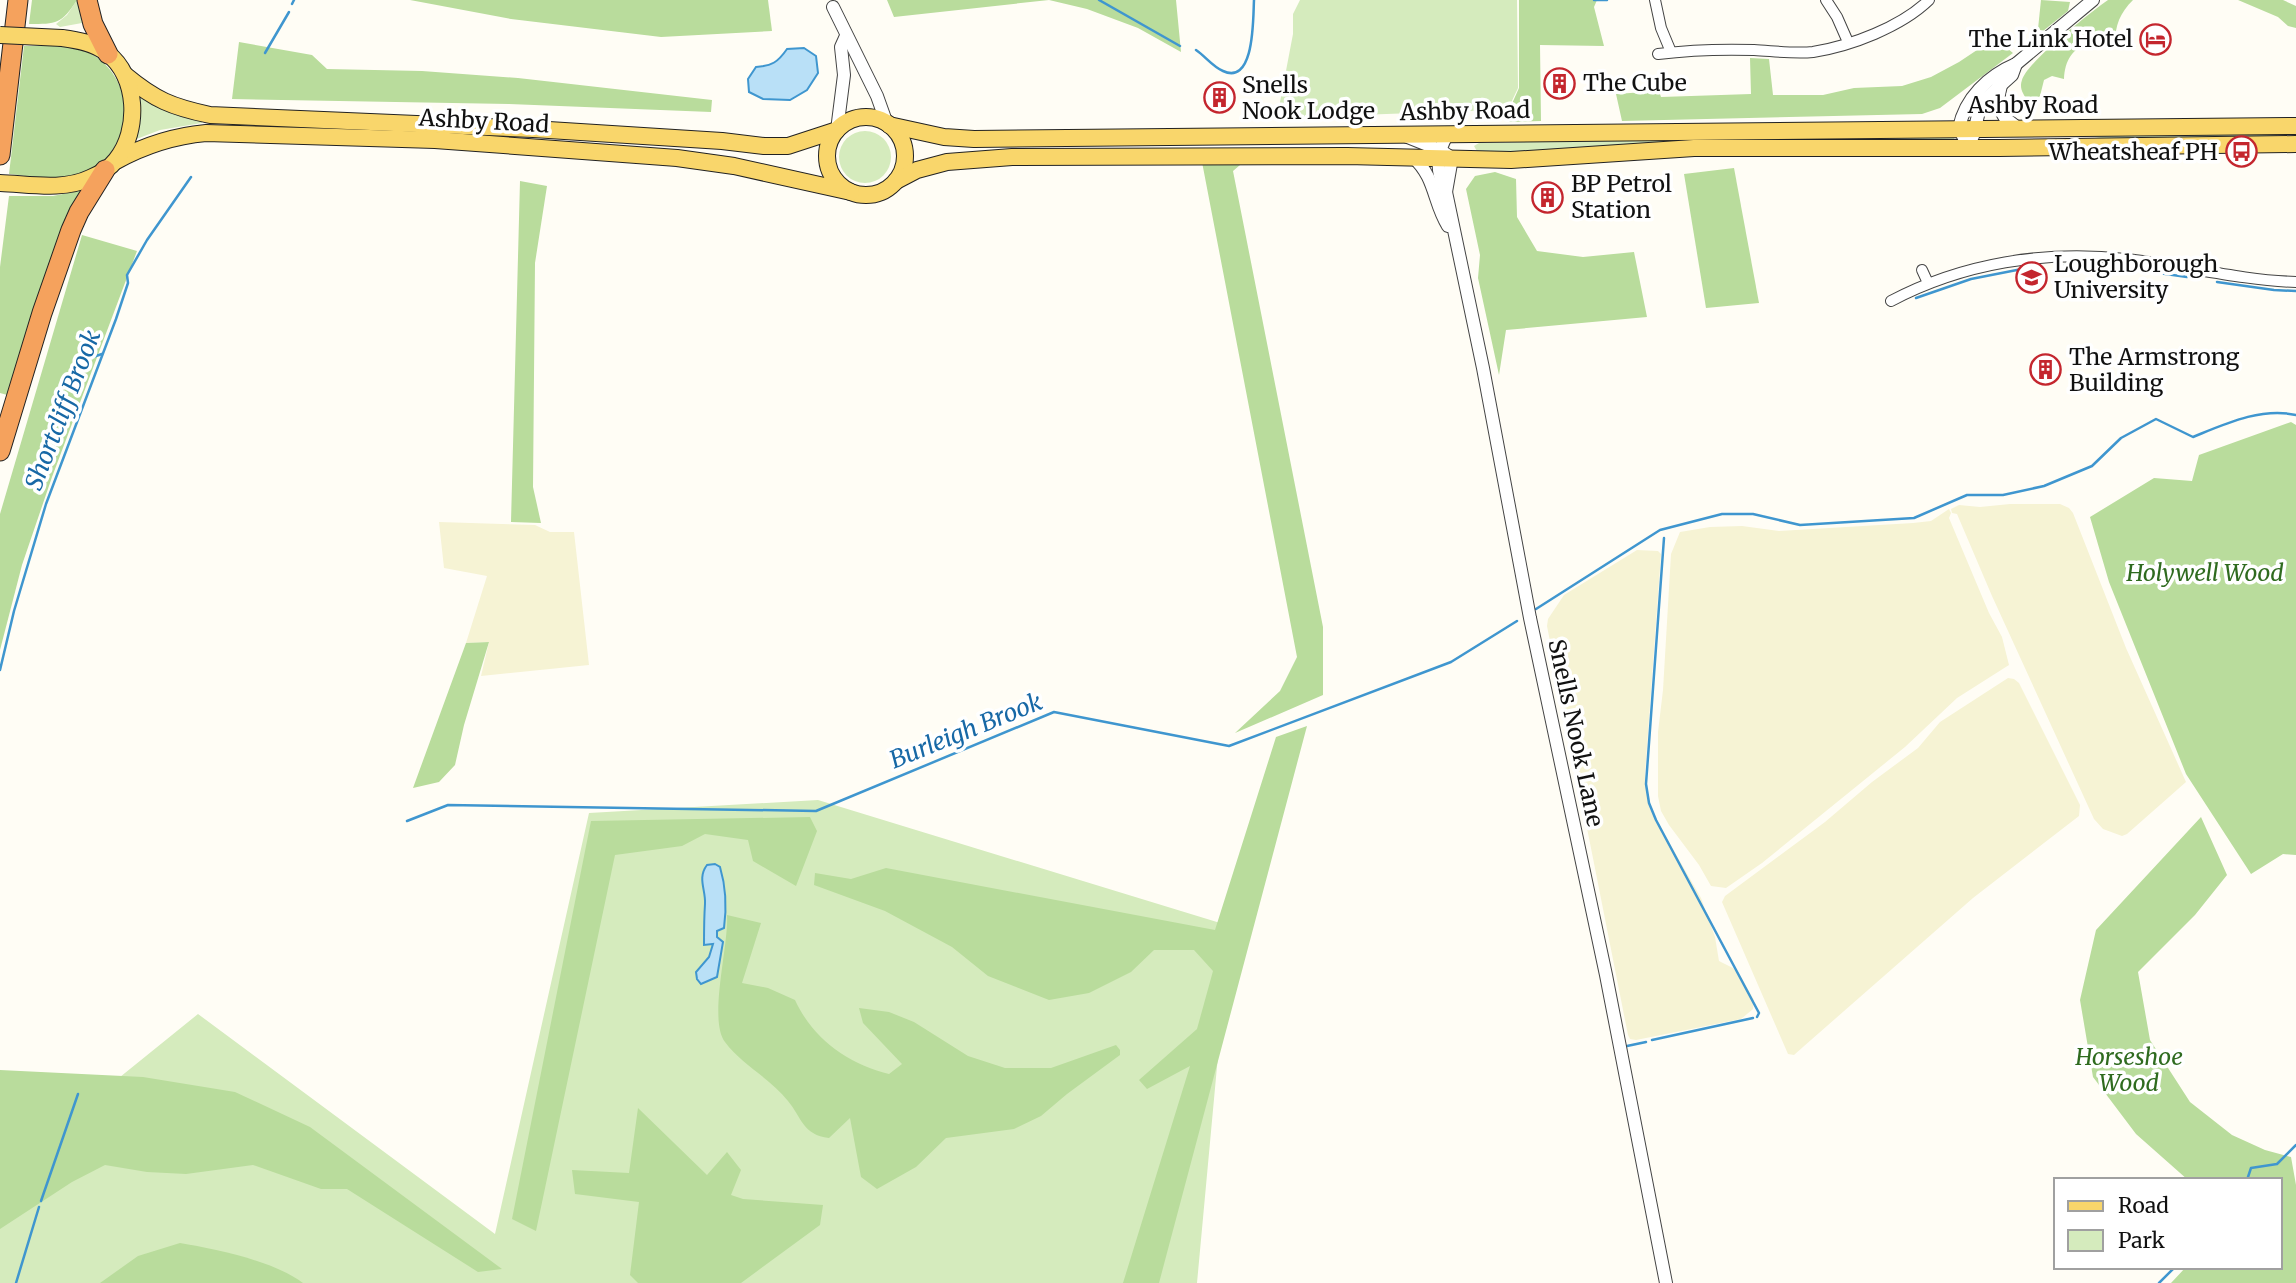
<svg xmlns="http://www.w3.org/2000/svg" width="2296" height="1283" font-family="Merriweather,serif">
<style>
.farmland{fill:#f6f3d4}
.green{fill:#d5ebbd}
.forest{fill:#b9dc9c}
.water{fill:#b9e0f7;stroke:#3f96cf;stroke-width:2}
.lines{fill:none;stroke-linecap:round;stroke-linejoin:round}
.stream{stroke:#3f96cf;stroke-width:2.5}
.minor-casing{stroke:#444;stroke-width:12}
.tertiary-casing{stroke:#444;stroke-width:14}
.primary-casing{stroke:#222;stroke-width:18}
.motorway-casing{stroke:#222;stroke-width:21}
.minor{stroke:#fff;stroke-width:10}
.tertiary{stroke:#fff;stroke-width:12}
.primary{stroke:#f9d66b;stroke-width:16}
.motorway{stroke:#f5a25d;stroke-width:19}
.primary-bridge-casing{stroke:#222;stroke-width:18;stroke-linecap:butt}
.primary-bridge{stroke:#f9d66b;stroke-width:16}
.labels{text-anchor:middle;stroke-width:7;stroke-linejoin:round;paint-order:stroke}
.poi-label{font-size:23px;fill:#111;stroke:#fff;text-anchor:start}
.street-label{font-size:23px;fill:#111;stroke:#fff}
.park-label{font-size:23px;font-style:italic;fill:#2f6b1f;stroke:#fff}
.water-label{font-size:24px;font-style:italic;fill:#1768a6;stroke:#fff}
</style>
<rect width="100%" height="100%" fill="#fffdf5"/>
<g class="farmland">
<path d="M2010 504H2060L2069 508 2073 513 2126 648 2186 782 2127 834 2122 836 2103 829 2094 819 1992 596 1957 514 1952 513 1951 509 1959 505 1980 507Z"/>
<path d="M1949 509 1951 513 1949 518 1989 613 2002 637 2009 665 1957 698 1905 747 1762 863 1726 888 1711 886 1699 865 1669 825 1661 811 1658 796V732L1663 690 1671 554 1680 532 1710 527 1742 526 1779 531 1913 523 1931 521Z"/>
<path d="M439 522 535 525 550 532H574L589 665 481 676 489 642 466 643 487 576 444 568Z"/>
<path d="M1637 550 1658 551 1661 554 1645 774 1650 809 1701 898 1715 937 1719 961 1733 968 1741 977 1754 1000 1753 1009 1741 1019 1636 1040 1630 1039 1628 1035 1547 626 1548 619 1564 595Z"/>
<path d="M2008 678 2014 679 2019 683 2080 805 2079 816 1973 898 1803 1047 1794 1055 1788 1054 1722 902 1725 896 1825 822 1872 782 1918 748 1940 722Z"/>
</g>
<g class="green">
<path d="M77 0 82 23 60 27 56 24 67 15Z"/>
<path d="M1300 0H1517L1518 88 1509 107 1496 110 1277 118 1293 34V14Z"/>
<path d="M138 94C162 108 174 116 202 121V123L160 130 134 140Z"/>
<path d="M2277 131V137L2112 140 2078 134Z"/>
<circle cx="865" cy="157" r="26"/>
<path d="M1949 133 1954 136V141L1478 153 1474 146 1479 143Z"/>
<path d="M818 800 1230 926 1197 1283H0V1174L198 1014 495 1234 589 813Z"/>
</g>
<g class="forest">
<path d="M32 0H77C61 24 57 24 29 24Z"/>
<path d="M410 0H768L772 31 661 37 511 19Z"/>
<path d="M887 0H1176L1181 52 1138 28 1087 9 1049 0 894 17Z"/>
<path d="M1519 0H1597L1594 7 1604 46 1540 45 1541 121 1509 122 1510 108 1519 88Z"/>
<path d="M2041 0 2070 2 2068 11 2043 31 2038 29Z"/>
<path d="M2108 0H2133C2120 13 2115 25 2115 44L2111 47 2089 41C2072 50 2065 60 2064 79L2052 76 2044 80 2040 96 2034 101H2028C2023 94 2019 88 2022 80 2027 62 2091 12 2108 0Z"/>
<path d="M2238 0H2283L2296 6V28L2288 26 2278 17Z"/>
<path d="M1992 36 2013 53 1940 108 1922 114 1622 121 1616 94 1659 91 1661 97 1751 94 1750 58 1769 59 1773 95H1823L1854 88 1902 86 1931 77 1959 62 1977 50Z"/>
<path d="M239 42 312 55 327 69 422 71 518 78 712 100 711 112 509 104 232 99Z"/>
<path d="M24 46C48 46 73 42 93 55 141 84 132 158 79 175 58 182 31 176 9 174Z"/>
<path d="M1236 161 1240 165 1233 171 1323 627V695L1235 733 1280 691 1297 657 1202 162Z"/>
<path d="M1734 168 1759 303 1706 308 1684 174Z"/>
<path d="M1495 172 1516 179 1517 217 1537 251 1583 257 1634 252 1647 317 1506 330 1499 375 1478 278 1480 255 1466 189 1475 176Z"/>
<path d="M520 181 547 186 535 263 533 487 541 523 511 522Z"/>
<path d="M83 190 66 219 11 396 0 393V267L9 196H53Z"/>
<path d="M82 235 137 251 52 477 22 565 0 650V514Z"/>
<path d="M2291 422 2296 425V855L2283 854 2251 874 2186 774 2109 582 2090 517 2154 478 2192 481 2199 455Z"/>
<path d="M489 642 464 725 455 765 439 782 413 788 466 643Z"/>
<path d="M1307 726 1159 1283H1123L1190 1066 1147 1089 1139 1080 1197 1029 1213 971 1194 950H1154L1131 972 1089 993 1049 1000 988 976 952 947 885 911 814 885 815 873 851 879 886 868 1215 930 1276 737Z"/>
<path d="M810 817 817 831 796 886 753 861 748 840 705 834 682 846 615 855 536 1231 512 1219 591 821Z"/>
<path d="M2201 817 2227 875 2195 915 2138 972 2150 1040 2190 1102 2232 1135 2265 1150 2291 1157 2296 1185V1283H2171L2186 1267H2280V1180H2188L2136 1134 2093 1077 2080 1000 2096 930Z"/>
<path d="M727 915 761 923 742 983 768 988 795 1000C813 1039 848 1064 889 1074L902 1064 863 1023 859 1008 889 1012 914 1022 968 1056 1005 1068H1051L1116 1045 1120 1050V1055L1067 1094 1041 1116 1014 1129 946 1138 916 1167 877 1189 861 1177 850 1118 829 1138C803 1135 802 1118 788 1101 770 1078 742 1065 725 1042 708 1020 729 945 727 915Z"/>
<path d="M0 1070 143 1077 235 1092 310 1127 502 1269 478 1272 347 1189H321L253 1165 186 1174 147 1172 105 1165 72 1182 0 1229Z"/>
<path d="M638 1108 707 1175 727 1152 741 1170 731 1195 743 1199 823 1205 820 1225 741 1283H638L630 1275 639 1202 575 1194 572 1170 629 1173Z"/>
<path d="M180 1243C216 1249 274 1261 303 1283H100L138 1256Z"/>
</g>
<g class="water">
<path d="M804 48 816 56 818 73 807 90 790 100 763 99 749 92 748 79 756 67C772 66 778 62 787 49Z"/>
<path d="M715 864 720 867C726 887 727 906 724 928L717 931V937L723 942 717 977 701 984 697 979 696 972 709 957 713 944 704 945C704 931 704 918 705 904 706 890 697 878 707 865Z"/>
</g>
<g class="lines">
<g class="stream">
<path d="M1099 0 1180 46"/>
<path d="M1594 0H1607"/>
<path d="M292 4 294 0"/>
<path d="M1196 50C1205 56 1213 67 1223 71 1255 86 1253 17 1254 0"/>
<path d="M265 53 289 12"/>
<path d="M2065 265 2109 266 2187 277"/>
<path d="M2217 282 2274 290 2296 291"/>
<path d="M1916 298 1971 279 2027 268"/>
<path d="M78 357H93L102 354"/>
<path d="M1664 538 1646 784 1649 803 1656 820 1759 1013 1757 1017"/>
<path d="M1536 609 1660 530 1722 514H1753L1800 525 1914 518 1967 495H2003L2044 486 2092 466 2121 438 2156 419 2193 437C2225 424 2261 407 2296 415"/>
<path d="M0 670 14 611 46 504 116 319 128 283 127 275 147 240 191 177"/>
<path d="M407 821 448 805 816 811 1054 712 1229 746 1451 662 1517 621"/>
<path d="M1652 1040 1753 1018"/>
<path d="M1627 1046 1646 1042"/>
<path d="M2247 1180 2251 1168 2277 1164 2296 1145"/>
<path d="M41 1201 78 1094"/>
<path d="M16 1283 39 1207"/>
<path d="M2159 1283 2175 1267"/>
</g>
<defs>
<g id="minor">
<path d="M1655 0 1661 28 1671 52"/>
<path d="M1826 0 1837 17 1848 42"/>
<path d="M1658 54C1690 50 1722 49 1754 50 1773 51 1794 54 1813 52 1851 46 1901 27 1929 0"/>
<path d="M1922 270 1928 283"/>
<path d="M1891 301C1963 263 2045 250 2126 259 2182 265 2239 280 2296 282"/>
</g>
<g id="tertiary">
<path d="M833 7 877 96 887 124"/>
<path d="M2001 85 1997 104 2005 118 2018 128"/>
<path d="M837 130 844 75 841 47 846 36"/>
<path d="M1448 134C1436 152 1436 172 1446 192L1483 368 1530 618 1606 975 1666 1283"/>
<path d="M1405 136 1440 150 1452 158 1446 192"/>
<path d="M1973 136 1981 103 2012 75 2016 64"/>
<path d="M1969 148 1959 128C1965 98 1988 76 2016 64L2093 0"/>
<path d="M1413 157C1436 178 1433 202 1448 226"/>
</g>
<g id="primary">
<path d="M125 75C155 100 172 107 210 115L533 129 722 141 764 146H788L837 130"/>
<circle cx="866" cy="156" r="39"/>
<path d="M889 125 944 137 974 139 2296 126"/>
<path d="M116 161C145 145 173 136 206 133L435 140 677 158 734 166 851 192"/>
<path d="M896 181 917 170 947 162 1012 157 1347 156 1511 160 1694 148H1999L2296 144"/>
<path d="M0 183C29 184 63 191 90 178 100 174 110 168 116 160 140 131 138 76 107 53 94 43 78 40 62 38"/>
</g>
<g id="motorway">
<path d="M87 0 93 24 108 54"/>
<path d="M0 155 18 0"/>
<path d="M0 451 42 313 71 230 79 212 105 170"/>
</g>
</defs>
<use href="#minor" class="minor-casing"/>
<use href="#tertiary" class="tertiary-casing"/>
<use href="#primary" class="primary-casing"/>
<use href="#motorway" class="motorway-casing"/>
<use href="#minor" class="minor"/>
<use href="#tertiary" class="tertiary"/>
<use href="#primary" class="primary"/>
<use href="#motorway" class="motorway"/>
<defs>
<path id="primary-bridge" d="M0 35 62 38"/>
</defs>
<use href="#primary-bridge" class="primary-bridge-casing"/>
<use href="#primary-bridge" class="primary-bridge"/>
</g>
<defs>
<symbol id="hotel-ring" viewBox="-11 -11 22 22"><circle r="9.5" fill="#fff" stroke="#c4262e" stroke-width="1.5"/><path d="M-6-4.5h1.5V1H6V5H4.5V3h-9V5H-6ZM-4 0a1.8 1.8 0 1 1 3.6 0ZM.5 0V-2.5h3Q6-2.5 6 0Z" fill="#c4262e"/></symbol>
<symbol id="building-ring" viewBox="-11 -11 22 22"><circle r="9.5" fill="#fff" stroke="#c4262e" stroke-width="1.5"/><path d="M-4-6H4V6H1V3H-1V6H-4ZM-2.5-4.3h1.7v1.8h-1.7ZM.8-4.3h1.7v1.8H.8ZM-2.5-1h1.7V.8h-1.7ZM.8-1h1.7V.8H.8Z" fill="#c4262e"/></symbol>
<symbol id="bus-ring" viewBox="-11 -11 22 22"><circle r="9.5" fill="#fff" stroke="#c4262e" stroke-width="1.5"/><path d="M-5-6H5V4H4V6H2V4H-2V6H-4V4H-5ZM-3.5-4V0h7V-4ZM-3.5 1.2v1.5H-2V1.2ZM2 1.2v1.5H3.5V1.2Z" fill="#c4262e"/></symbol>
<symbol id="university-ring" viewBox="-11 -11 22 22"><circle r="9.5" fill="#fff" stroke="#c4262e" stroke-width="1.5"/><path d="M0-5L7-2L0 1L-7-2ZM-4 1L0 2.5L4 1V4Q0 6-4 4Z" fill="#c4262e"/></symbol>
</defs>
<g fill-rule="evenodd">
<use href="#hotel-ring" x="2138" y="22" width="35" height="35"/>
<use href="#building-ring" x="1542" y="66" width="35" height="35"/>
<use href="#building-ring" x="1202" y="80" width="35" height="35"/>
<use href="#bus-ring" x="2224" y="134" width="35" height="35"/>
<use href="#building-ring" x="1530" y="180" width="35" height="35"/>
<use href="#university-ring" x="2014" y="260" width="35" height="35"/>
<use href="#building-ring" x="2028" y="352" width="35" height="35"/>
</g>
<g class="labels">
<g class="poi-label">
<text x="2133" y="47" text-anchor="end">The Link Hotel</text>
<text x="1583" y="91">The Cube</text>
<text x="1242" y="93">Snells<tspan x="1242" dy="26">Nook Lodge</tspan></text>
<text x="2218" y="160" text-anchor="end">Wheatsheaf PH</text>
<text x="1571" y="192">BP Petrol<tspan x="1571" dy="26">Station</tspan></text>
<text x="2054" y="272">Loughborough<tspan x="2054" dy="26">University</tspan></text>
<text x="2069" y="365">The Armstrong<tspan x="2069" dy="26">Building</tspan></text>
</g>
<g class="street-label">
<text x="2033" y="113">Ashby Road</text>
<text transform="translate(1465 111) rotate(-1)" y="8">Ashby Road</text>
<text transform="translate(484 121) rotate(3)" y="8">Ashby Road</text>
<text transform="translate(1576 733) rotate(78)" y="8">Snells Nook Lane</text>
</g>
<g class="park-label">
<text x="2205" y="581">Holywell Wood</text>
<text x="2129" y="1065">Horseshoe<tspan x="2129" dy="26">Wood</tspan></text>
</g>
<g class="water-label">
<text transform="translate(63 410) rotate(-69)" y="8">Shortcliff Brook</text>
<text transform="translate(966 731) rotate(-22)" y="8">Burleigh Brook</text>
</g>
</g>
<rect x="2054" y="1178" width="228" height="91" fill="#ffffff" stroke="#a0a0a0" stroke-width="2"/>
<rect x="2068" y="1201" width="35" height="10" fill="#f9d66b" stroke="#a0a0a0" stroke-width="2"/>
<text x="2118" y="1213" font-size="21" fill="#111111">Road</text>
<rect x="2068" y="1230" width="35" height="21" fill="#d5ebbd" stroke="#a0a0a0" stroke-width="2"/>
<text x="2118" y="1248" font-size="21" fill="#111111">Park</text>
</svg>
